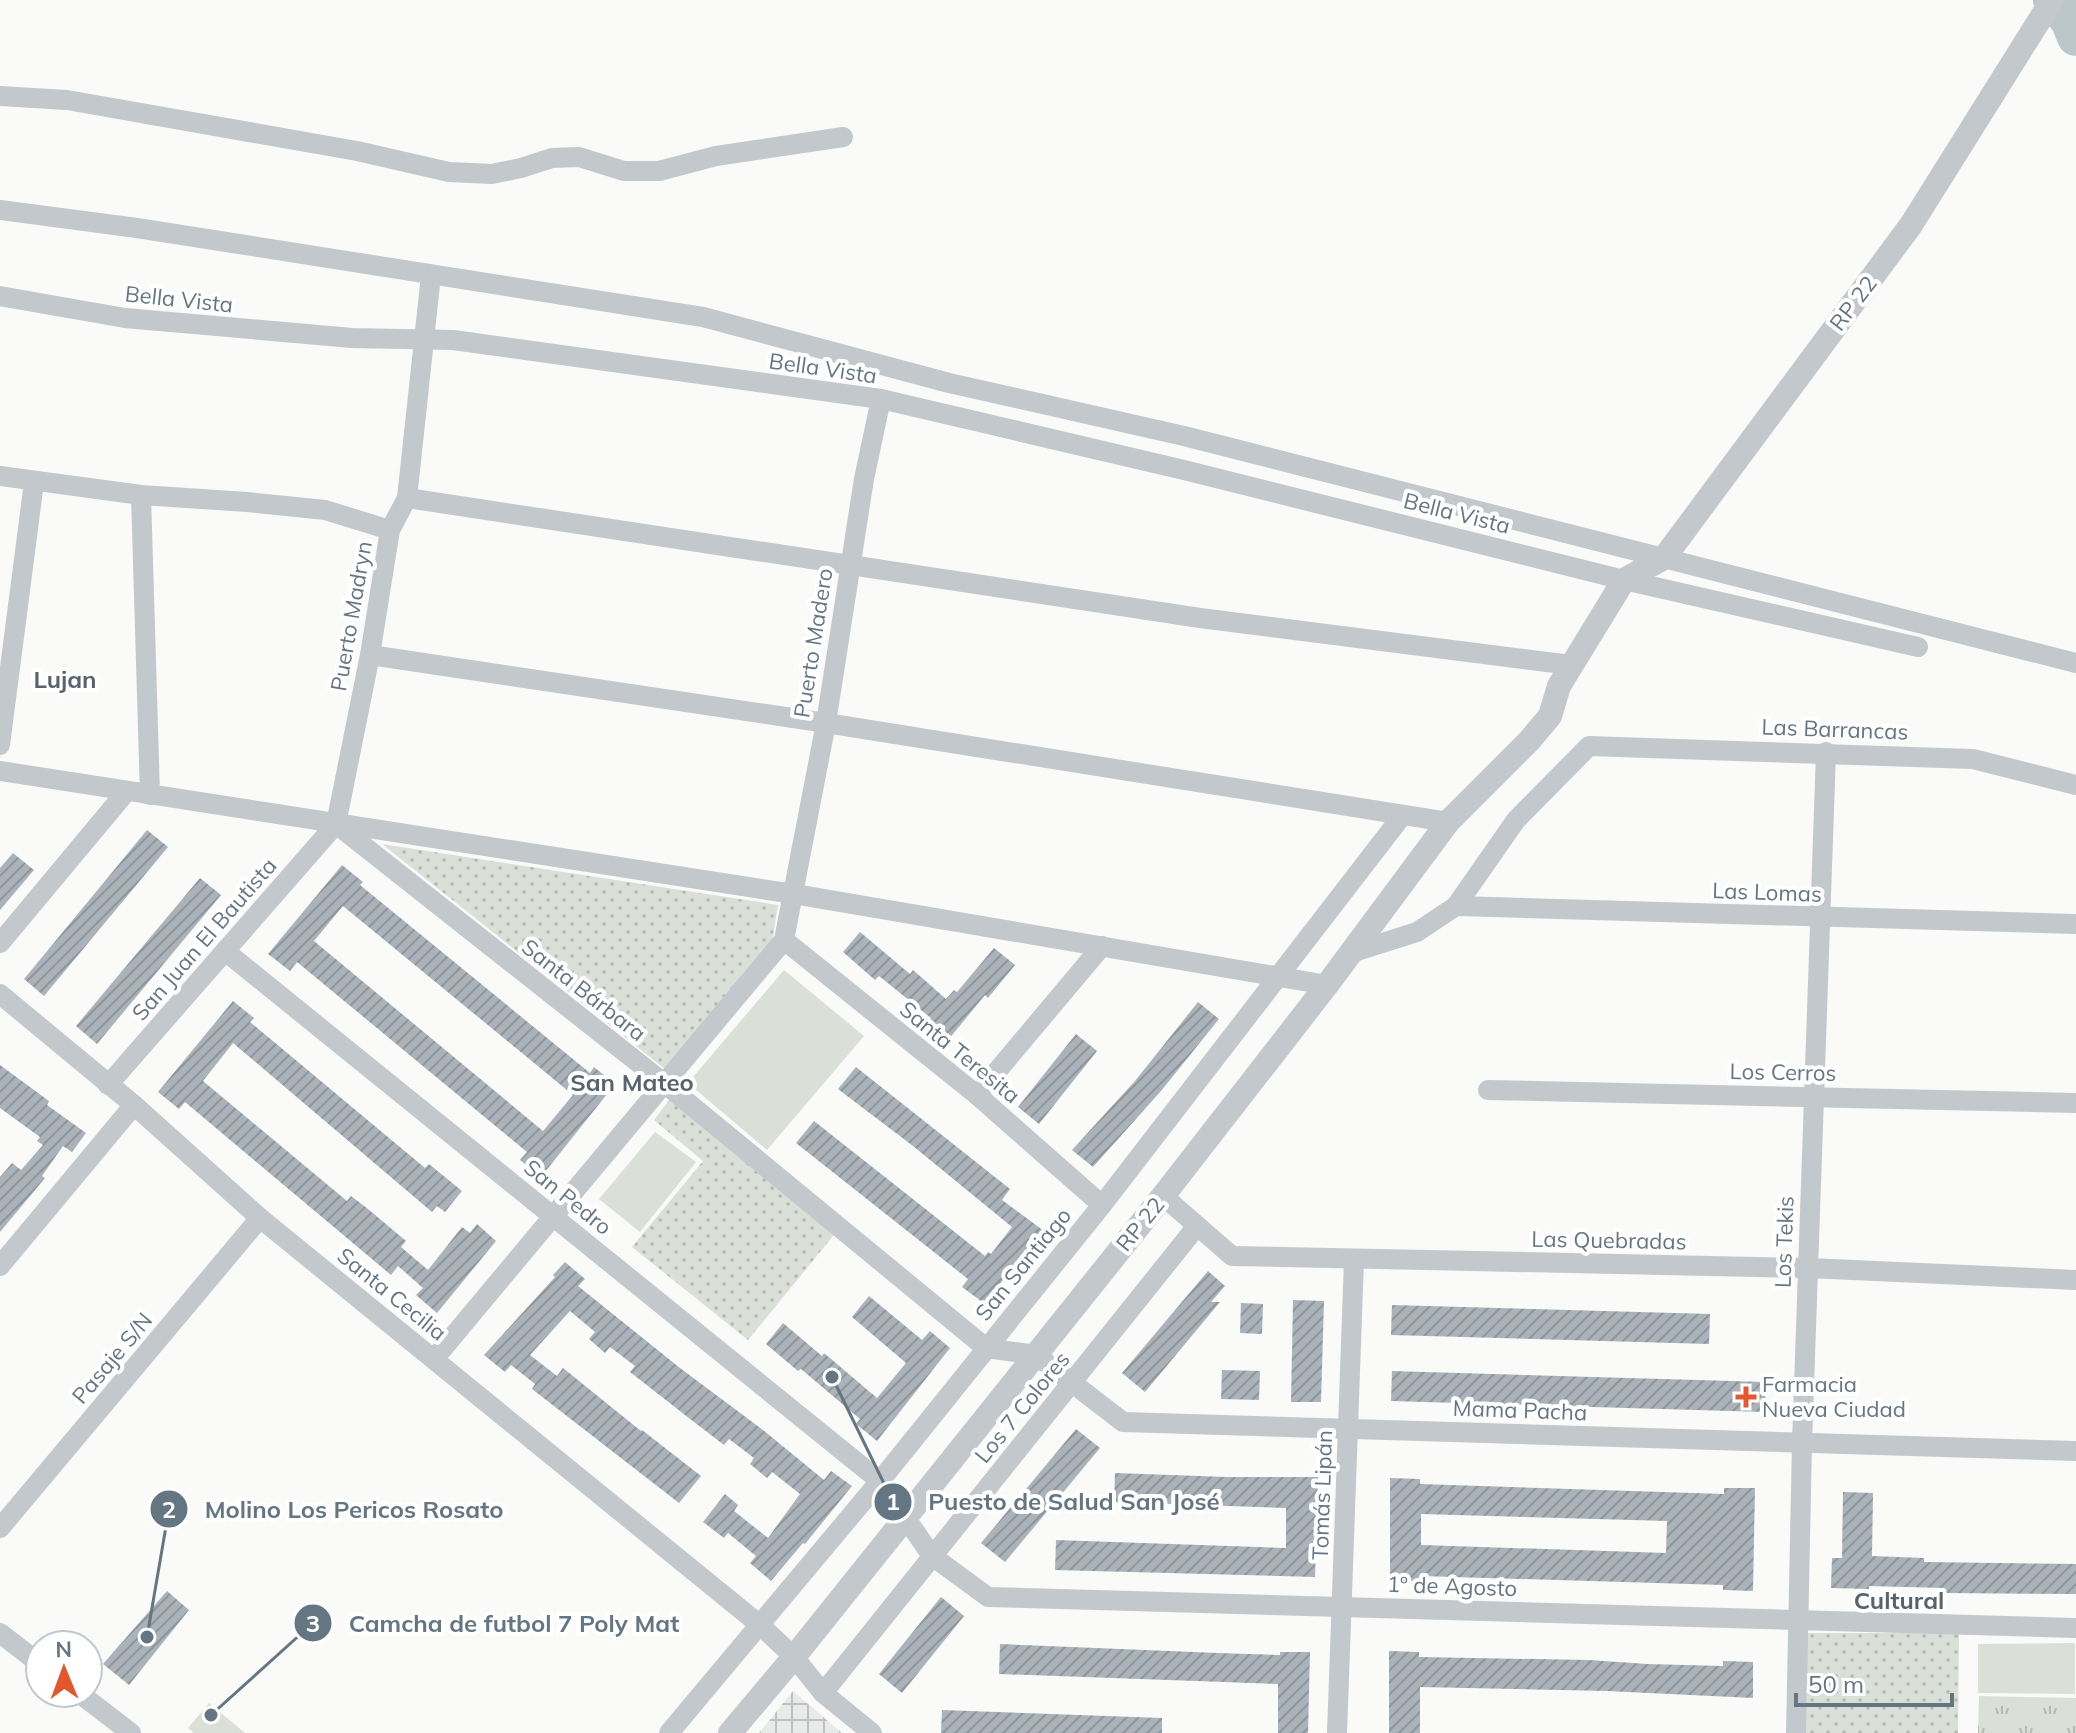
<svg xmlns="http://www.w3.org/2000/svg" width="2076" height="1733" font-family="Mulish,sans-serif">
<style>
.industrial{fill:url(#industrial-grid)}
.grass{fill:url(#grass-tufts)}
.park{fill:url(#park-dots)}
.pitch{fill:#dadfd7}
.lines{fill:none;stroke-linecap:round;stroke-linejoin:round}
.river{stroke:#bbc7cb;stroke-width:38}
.building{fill:url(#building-hatch);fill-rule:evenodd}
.minor{stroke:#c3c8cc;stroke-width:20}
.tertiary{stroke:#c3c8cc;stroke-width:24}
.poi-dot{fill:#e4572e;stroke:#fff;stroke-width:3}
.labels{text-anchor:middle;stroke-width:8;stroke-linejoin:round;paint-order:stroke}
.street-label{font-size:22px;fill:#657683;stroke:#fff}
.poi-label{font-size:22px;fill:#657683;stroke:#fff;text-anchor:start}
.neighbourhood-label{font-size:24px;font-weight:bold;fill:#57646e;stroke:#fff}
.leader{fill:none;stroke:#657683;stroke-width:3}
.callout-dot{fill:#657683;stroke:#fff;stroke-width:3}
.mark-label{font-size:24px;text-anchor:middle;font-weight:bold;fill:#fff}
.callout-label{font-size:24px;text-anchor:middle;font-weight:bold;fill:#657683;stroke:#fff;stroke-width:8;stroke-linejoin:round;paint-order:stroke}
</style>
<defs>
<pattern id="industrial-grid" width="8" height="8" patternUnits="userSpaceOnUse" patternTransform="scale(2)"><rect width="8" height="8" fill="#e8e9e9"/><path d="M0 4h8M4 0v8" fill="none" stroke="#c0c1c2"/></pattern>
<pattern id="grass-tufts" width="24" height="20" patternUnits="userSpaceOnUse" patternTransform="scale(2)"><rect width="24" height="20" fill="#dadfd7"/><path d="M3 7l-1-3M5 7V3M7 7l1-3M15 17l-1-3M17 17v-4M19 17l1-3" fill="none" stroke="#b4b9b4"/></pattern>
<pattern id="park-dots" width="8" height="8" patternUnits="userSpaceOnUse" patternTransform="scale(2)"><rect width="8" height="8" fill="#dadfd7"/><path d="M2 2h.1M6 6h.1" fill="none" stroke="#b4b9b4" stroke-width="1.8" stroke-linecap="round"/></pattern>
<pattern id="building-hatch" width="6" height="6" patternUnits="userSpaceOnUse" patternTransform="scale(2)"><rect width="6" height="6" fill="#aab3b9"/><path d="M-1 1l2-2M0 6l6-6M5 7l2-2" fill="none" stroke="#8e969c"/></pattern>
</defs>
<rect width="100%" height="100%" fill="#fafaf8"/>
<path class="industrial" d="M793 1691 842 1733H759Z"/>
<path class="grass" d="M1979 1696 2076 1698V1733H1978Z"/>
<g class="park">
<path d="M382 844 778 905 772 942 665 1069Z"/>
<path d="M673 1095 838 1230 748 1340 632 1247 703 1161 654 1120Z"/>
<path d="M1806 1633H1959L1958 1733H1806Z"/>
</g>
<g class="pitch">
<path d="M784 970 864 1036 767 1150 688 1083Z"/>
<path d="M655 1132 696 1162 640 1232 599 1199Z"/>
<path d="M2075 1643V1694L1978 1693V1644Z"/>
<path d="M209 1703 245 1733H246H194L188 1728Z"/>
</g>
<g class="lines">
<path class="river" d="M2052 0 2069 20 2076 37"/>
</g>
<g class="building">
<path d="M147 830 168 847 44 996 24 979Z"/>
<path d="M13 853 34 870 0 910V868Z"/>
<path d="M342 865 363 882 360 885 590 1073 594 1067 615 1084 541 1177 520 1160 527 1152 297 962 290 971 268 954ZM343 906 573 1095 543 1131 314 941Z"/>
<path d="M200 878 221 895 97 1044 76 1026Z"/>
<path d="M860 932 910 974 913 970 946 999 954 990 957 992 994 948 1015 965 988 998 985 995 948 1040 927 1023 931 1018 879 976 875 980 843 952Z"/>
<path d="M233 1001 254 1018 250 1022 425 1168 429 1164 462 1191 445 1212 437 1206 432 1212 233 1043 203 1081 347 1201 351 1196 368 1209 406 1241 401 1247 428 1270 462 1227 470 1233 477 1224 496 1241 437 1313 416 1295 423 1288 398 1266 391 1275 185 1102 179 1109 158 1092Z"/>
<path d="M1198 1002 1219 1019 1161 1091 1093 1167 1072 1150 1135 1081Z"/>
<path d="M1076 1034 1097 1051 1039 1124 1018 1107Z"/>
<path d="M0 1065 49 1101 47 1105 86 1133 72 1152 63 1146 42 1176 45 1178 0 1232V1177L12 1163 21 1170 43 1145 37 1141 40 1137 0 1108Z"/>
<path d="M856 1067 1010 1189 1002 1200 1044 1231 1018 1266 1015 1264 985 1304 962 1287 968 1279 796 1143 814 1121 985 1256 988 1252 991 1254 1012 1227 913 1146 838 1089Z"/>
<path d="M565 1262 585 1279 578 1286 680 1368 763 1430 824 1480 831 1471 852 1486 805 1544 803 1543 771 1581 750 1563 756 1556 728 1533 724 1538 703 1522 725 1494 738 1505 734 1511 768 1538 800 1494 772 1472 767 1478 750 1464 754 1458 729 1439 724 1445 685 1415 630 1372 635 1366 610 1347 605 1353 589 1339 595 1332 570 1311 530 1355 557 1376 563 1368 641 1431 642 1430 701 1476 679 1503 532 1389 535 1384 511 1365 505 1372 484 1355 555 1277 553 1275Z"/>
<path d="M1208 1271 1225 1286 1211 1302H1220L1145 1392 1122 1373Z"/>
<path d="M869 1296 922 1340 930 1331 950 1348 877 1441 856 1424 860 1419 801 1369 798 1371 766 1344 783 1323 822 1356 824 1353 877 1398 906 1363 852 1317Z"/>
<path d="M1293 1300 1324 1301 1321 1402H1291Z"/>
<path d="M1241 1303 1263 1304 1262 1334 1240 1333Z"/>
<path d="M1392 1305 1710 1314 1709 1344 1391 1335Z"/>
<path d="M1222 1370 1260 1371 1259 1400 1221 1399Z"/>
<path d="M1392 1371 1766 1382 1765 1412 1391 1401Z"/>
<path d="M1076 1429 1100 1448 1005 1562 981 1543Z"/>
<path d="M1115 1473 1227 1477H1318L1315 1577 1055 1570 1056 1540 1286 1548V1508L1114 1502Z"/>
<path d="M1390 1478 1420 1479V1484L1724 1494V1488H1755L1753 1591 1723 1590V1585L1421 1576V1581H1390ZM1421 1514 1667 1521 1666 1553 1421 1545Z"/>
<path d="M1843 1492 1873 1493 1872 1556 1924 1558V1562L2076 1564V1594L1943 1593V1588L1869 1586V1589L1831 1588 1832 1558H1842Z"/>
<path d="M167 1591 189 1610 129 1685 103 1664Z"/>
<path d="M941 1597 964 1616 902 1693 879 1674Z"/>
<path d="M1000 1644 1218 1653 1280 1655V1652H1310L1308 1733H1278V1684L999 1674Z"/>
<path d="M1389 1651 1419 1652V1657L1589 1660 1647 1664 1723 1666V1661L1753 1662V1698L1607 1691 1420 1687V1733H1389Z"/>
<path d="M942 1710 1162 1718V1733H941Z"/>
</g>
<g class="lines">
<g class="minor">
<path d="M0 96 67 100 357 151 449 172 492 174 521 168 552 158 579 157 624 171H659L716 156 843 137"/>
<path d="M0 210 137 228 703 317 949 383 1184 436 2076 663"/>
<path d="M0 296 125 318 352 338 453 340 881 399 1184 470 1624 580 1918 647"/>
<path d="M0 476 141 495 247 502 325 510 390 530"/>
<path d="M141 495 150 795"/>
<path d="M407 498 1200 618 1571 665"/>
<path d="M370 655 826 723 1448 822"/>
<path d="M0 745 34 482"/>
<path d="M0 771 794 894 1327 985"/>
<path d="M336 824 664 1083 986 1348 1036 1355 1123 1422 2076 1451"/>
<path d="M1456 906 2076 924"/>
<path d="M784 940 977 1095 1102 1205"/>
<path d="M0 943 126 792"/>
<path d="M225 951 880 1481 932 1556 988 1597 2076 1628"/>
<path d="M1357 951 1417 932 1456 906 1516 820 1589 746 1973 759 2076 785"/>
<path d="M0 994 134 1105 260 1218 760 1625 794 1657 823 1693 872 1733"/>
<path d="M108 1085 336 824 370 655 390 530 407 498 431 275"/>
<path d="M1488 1090 2076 1103"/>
<path d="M977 1095 1102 946"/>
<path d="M1163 1196 1232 1256 1808 1268 2076 1280"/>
<path d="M0 1266 134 1105"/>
<path d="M434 1359 784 940 826 723 864 479 881 399"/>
<path d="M0 1528 260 1218"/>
<path d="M0 1633 40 1664"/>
<path d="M79 1693 131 1733"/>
<path d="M823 1693 1197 1226"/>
<path d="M669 1733 880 1481 1102 1205 1402 816"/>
<path d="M1337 1733 1354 1260"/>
<path d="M1796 1733 1802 1443 1826 752"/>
</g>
<path class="tertiary" d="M730 1733 794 1657 1163 1196 1327 985 1448 822 1529 741 1550 716 1559 686 1624 580 1664 558 1911 225 2052 0"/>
</g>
<path class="poi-dot" d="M1742 1385h8v8h8v8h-8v8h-8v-8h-8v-8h8z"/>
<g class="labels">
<g class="street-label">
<text transform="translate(179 299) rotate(6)" y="8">Bella Vista</text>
<text transform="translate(1853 303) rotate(-53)" y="8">RP 22</text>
<text transform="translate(823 368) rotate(8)" y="8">Bella Vista</text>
<text transform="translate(1457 513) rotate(14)" y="8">Bella Vista</text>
<text transform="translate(351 616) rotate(-80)" y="8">Puerto Madryn</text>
<text transform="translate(813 643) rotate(-81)" y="8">Puerto Madero</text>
<text transform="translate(1835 729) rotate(2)" y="8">Las Barrancas</text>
<text transform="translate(1767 892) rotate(2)" y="8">Las Lomas</text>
<text transform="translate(204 939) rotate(-49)" y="8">San Juan El Bautista</text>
<text transform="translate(584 990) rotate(38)" y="8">Santa Bárbara</text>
<text transform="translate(960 1052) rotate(39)" y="8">Santa Teresita</text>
<text transform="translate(1783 1072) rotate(1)" y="8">Los Cerros</text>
<text transform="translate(568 1197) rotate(39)" y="8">San Pedro</text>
<text transform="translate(1140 1224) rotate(-51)" y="8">RP 22</text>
<text transform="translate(1609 1240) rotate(1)" y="8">Las Quebradas</text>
<text transform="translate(1784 1242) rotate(-88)" y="8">Los Tekis</text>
<text transform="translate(1023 1264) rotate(-51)" y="8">San Santiago</text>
<text transform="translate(392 1294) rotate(39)" y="8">Santa Cecilia</text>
<text transform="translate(112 1358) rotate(-50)" y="8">Pasaje S/N</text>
<text transform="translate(1022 1407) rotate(-51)" y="8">Los 7 Colores</text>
<text transform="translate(1520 1410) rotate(2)" y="8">Mama Pacha</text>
<text transform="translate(1322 1495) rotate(-88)" y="8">Tomás Lipán</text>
<text transform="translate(1452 1586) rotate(2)" y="8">1º de Agosto</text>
</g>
<g class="poi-label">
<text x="1762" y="1392">Farmacia<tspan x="1762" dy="25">Nueva Ciudad</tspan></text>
</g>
<g class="neighbourhood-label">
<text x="65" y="688">Lujan</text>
<text x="632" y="1091">San Mateo</text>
<text x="1899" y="1609">Cultural</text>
</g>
</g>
<path class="leader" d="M832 1377L893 1502M147 1637L169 1509M211 1715L313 1623"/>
<g class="callout-dot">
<circle cx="832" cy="1377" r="8"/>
<circle cx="147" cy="1637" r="8"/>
<circle cx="211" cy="1715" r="8"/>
<circle cx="893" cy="1502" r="20"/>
<circle cx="169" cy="1509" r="20"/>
<circle cx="313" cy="1623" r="20"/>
</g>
<g class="mark-label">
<text x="893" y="1510">1</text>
<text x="169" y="1518">2</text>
<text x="313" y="1632">3</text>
</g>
<g class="callout-label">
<text x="1074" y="1510">Puesto de Salud San José</text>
<text x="354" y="1518">Molino Los Pericos Rosato</text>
<text x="514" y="1632">Camcha de futbol 7 Poly Mat</text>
</g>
<g transform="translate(64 1669) rotate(359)"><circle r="38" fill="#ffffff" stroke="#c1c8cd" stroke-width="2"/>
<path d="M0-6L14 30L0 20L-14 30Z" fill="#e4572e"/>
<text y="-12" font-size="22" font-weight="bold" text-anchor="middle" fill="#657683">N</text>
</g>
<path d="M1796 1693v12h156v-12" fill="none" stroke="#657683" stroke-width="4"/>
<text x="1808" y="1693" font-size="24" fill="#657683" stroke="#ffffff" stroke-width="6" paint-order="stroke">50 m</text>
</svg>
